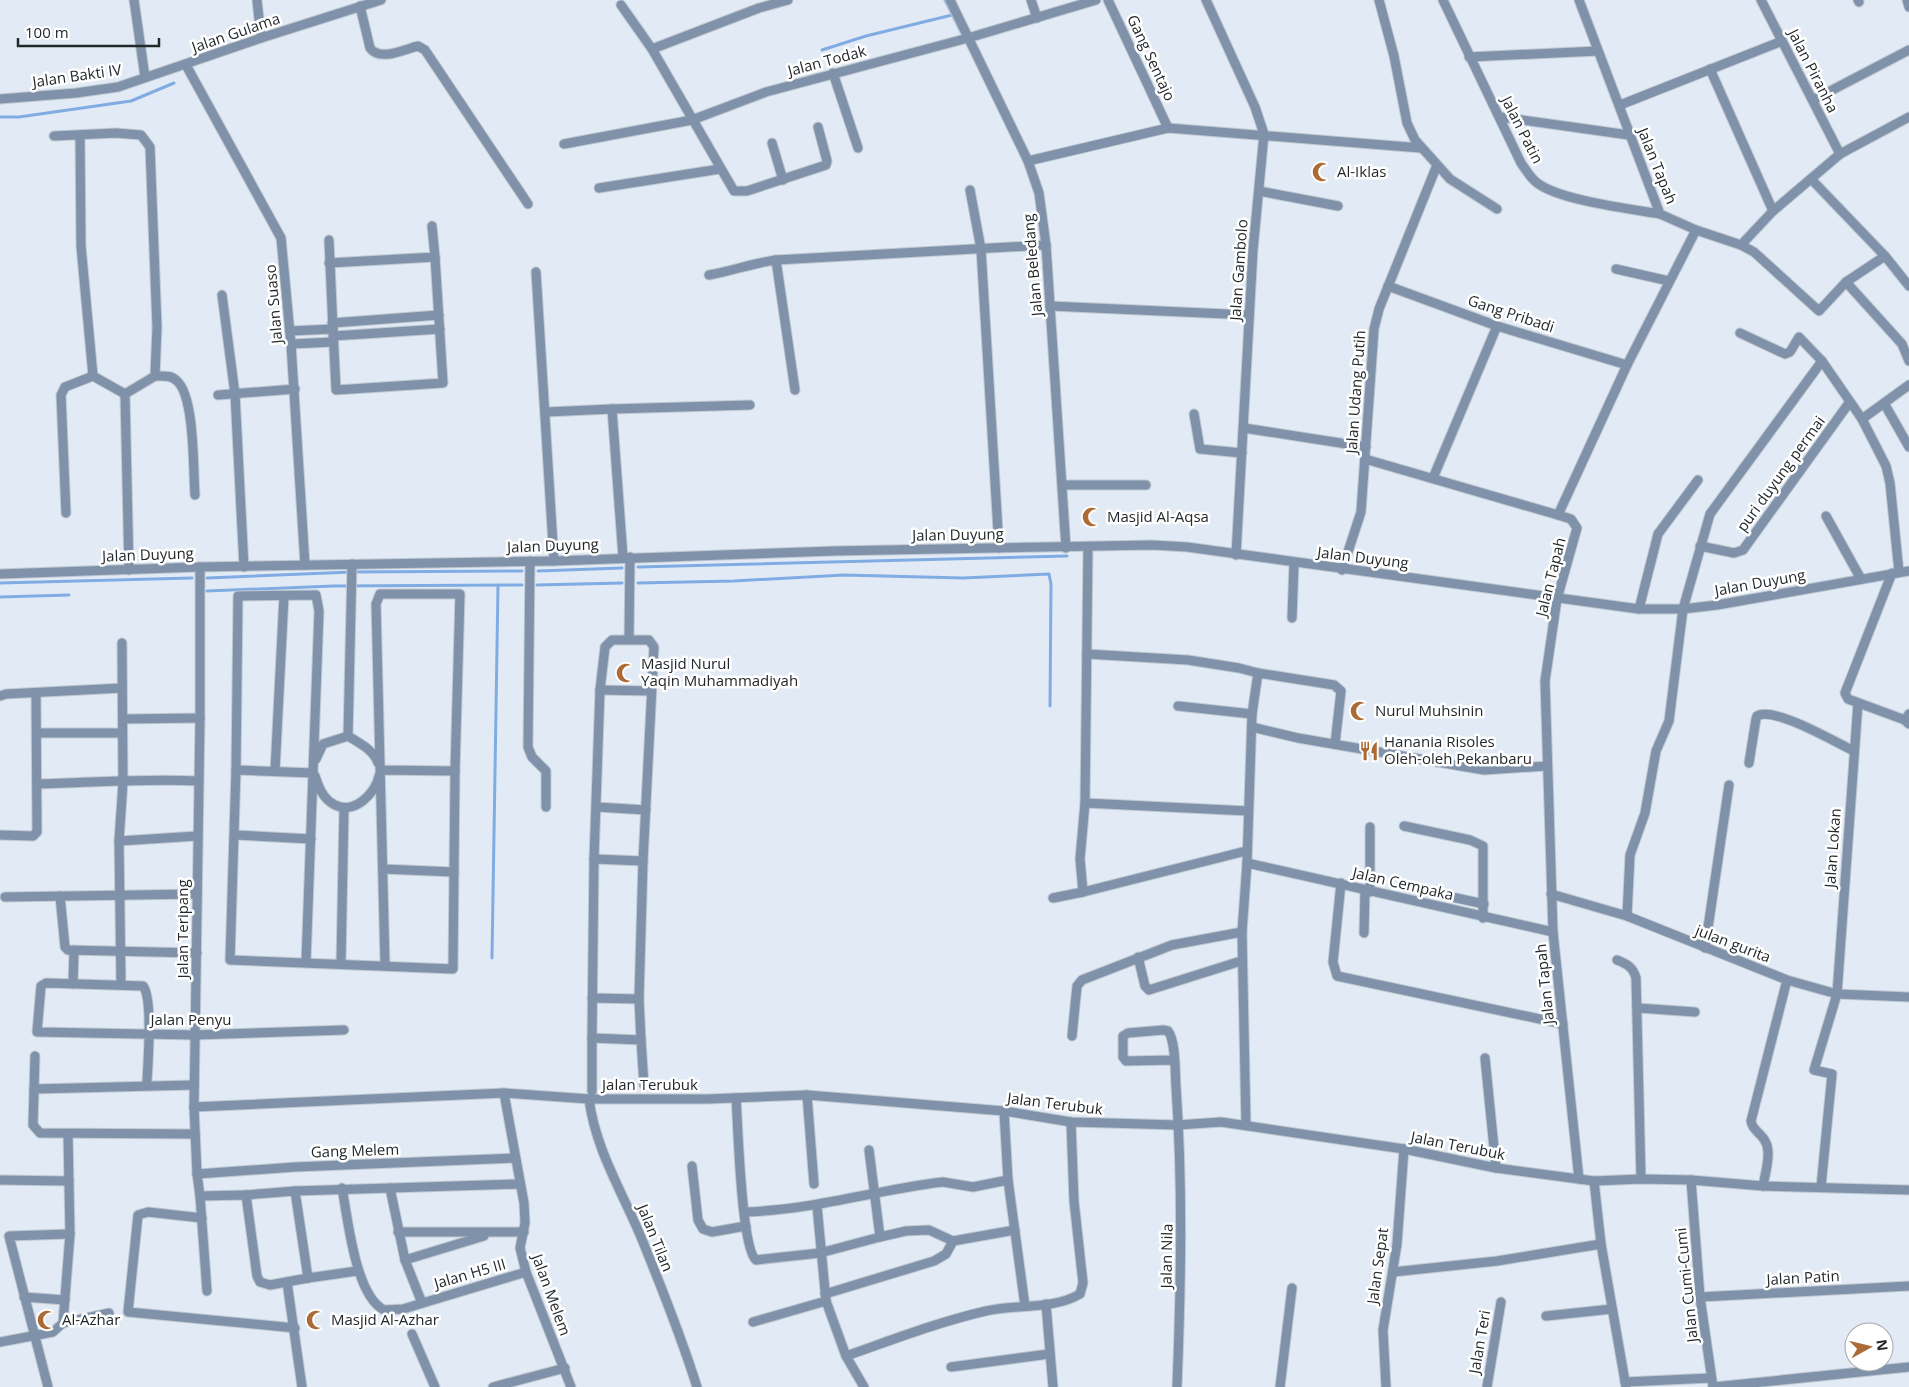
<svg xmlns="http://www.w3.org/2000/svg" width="1909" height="1387" font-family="'Open Sans',sans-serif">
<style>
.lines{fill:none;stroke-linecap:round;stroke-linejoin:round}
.stream{stroke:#80ace3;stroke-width:3}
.street-casing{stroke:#c0c8d1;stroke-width:11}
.street{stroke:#7f92aa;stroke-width:9}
.labels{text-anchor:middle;stroke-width:5;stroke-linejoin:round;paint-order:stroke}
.street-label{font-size:15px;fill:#24282b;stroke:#fff}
.poi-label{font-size:15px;fill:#24282b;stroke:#fff;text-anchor:start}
</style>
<rect width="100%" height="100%" fill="#e2ebf5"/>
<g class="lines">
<g class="stream">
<path d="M945 0 961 32"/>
<path d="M822 50 866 36 952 15"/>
<path d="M0 117H19L131 101 174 83"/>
<path d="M638 567 1067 556"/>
<path d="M538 571 622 568"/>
<path d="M207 578 352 572 522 571"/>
<path d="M0 583 192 578"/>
<path d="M638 583 734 581 844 575 963 578 1049 574 1051 584 1050 706"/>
<path d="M537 585 622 583"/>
<path d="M207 591 333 586 522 585"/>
<path d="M0 597 69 595"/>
<path d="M492 958 498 586"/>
</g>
<defs>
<g id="street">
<path d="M134 0 145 77"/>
<path d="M257 0 261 38"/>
<path d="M950 0 1028 161 1039 193 1046 245 1066 548"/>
<path d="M1031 0 1037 18"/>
<path d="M1108 0 1168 128"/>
<path d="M1206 0 1255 107 1264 134 1253 250 1236 555"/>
<path d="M1379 0 1394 56 1407 123 1415 140 1450 179 1497 209"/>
<path d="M1443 0 1521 163C1526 170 1530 177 1536 182 1557 200 1630 209 1660 214"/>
<path d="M1579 0 1660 214 1696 230 1627 365 1558 515 1571 519 1577 528 1557 599 1545 681 1553 932 1579 1179"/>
<path d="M1761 0 1840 154"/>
<path d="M1858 0 1859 2"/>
<path d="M1907 0 1909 7"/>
<path d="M621 5 652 49 759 8 788 0"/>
<path d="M360 6 370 48C380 62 405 49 418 46L425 50 528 204"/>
<path d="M652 49 734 191H747L826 165 827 161 818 127"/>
<path d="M1469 57 1598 51"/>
<path d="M186 65 281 238 291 344 305 565"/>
<path d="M1710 69 1773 211"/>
<path d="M833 73 858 148"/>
<path d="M0 99 76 93 118 87 261 38 381 0"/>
<path d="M1813 100 1909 50"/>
<path d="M1620 105 1782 41"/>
<path d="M1501 117 1629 135"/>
<path d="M54 136 116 133 141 135 150 147 157 327 155 376 125 394 129 570"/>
<path d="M80 136 81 246 93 376 125 394"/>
<path d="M772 143 783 180"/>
<path d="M564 144 692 120 766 92 968 38 1096 0"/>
<path d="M1028 161 1168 128 1421 148"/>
<path d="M1812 180 1885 256 1909 286"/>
<path d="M599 188 720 169"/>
<path d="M970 190 981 249 999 548"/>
<path d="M1259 191 1338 206"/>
<path d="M1696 230 1741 245 1754 252 1819 311 1846 282 1885 256"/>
<path d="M329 240 333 329"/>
<path d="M1741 245 1773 211 1840 154 1909 117"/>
<path d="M776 260 795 390"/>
<path d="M329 263 435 257 432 226"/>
<path d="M1616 269 1669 281"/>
<path d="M536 272 554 561"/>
<path d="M709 275C732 271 753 263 776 260L1046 245"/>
<path d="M1846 282 1902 344 1909 361"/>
<path d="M1388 286 1497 326 1627 365"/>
<path d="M222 295 235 394 244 567"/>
<path d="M1050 306 1249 315"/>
<path d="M332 323 439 315"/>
<path d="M290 331 333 329 336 390 443 383 435 257"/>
<path d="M1740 333 1785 354 1790 352 1799 337 1822 361 1862 419 1886 466 1890 483 1899 572"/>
<path d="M333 336 440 329"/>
<path d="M291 344 333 342"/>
<path d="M155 376C164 376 171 375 177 381 195 397 193 470 195 495"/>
<path d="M218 395 295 389"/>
<path d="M1884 403 1909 447"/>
<path d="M612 409 750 405"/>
<path d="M546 412 612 409 623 557"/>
<path d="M1194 414 1200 449 1242 453"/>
<path d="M1862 419 1909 385"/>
<path d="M1244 428 1366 447"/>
<path d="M1365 459 1558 515"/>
<path d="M1433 478 1497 326"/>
<path d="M1063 485H1146"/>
<path d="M66 513 61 395 65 387 93 376"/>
<path d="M1826 516 1861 579"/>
<path d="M1700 546 1734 553 1743 550 1849 403"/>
<path d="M530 561 528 747 532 757 546 771V807"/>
<path d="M352 564 348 736C359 743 374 750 378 763"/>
<path d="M200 567V718L194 1107 197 1174 200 1196 207 1291"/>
<path d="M1342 570 1361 512 1374 329 1379 309 1437 165"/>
<path d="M1892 573 1845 693 1848 699 1905 720"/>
<path d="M0 574 200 567 554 561 834 551 1152 545 1187 547 1639 609H1683L1717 605 1909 571"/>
<path d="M1639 609 1658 534 1698 480"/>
<path d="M1292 618 1294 563"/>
<path d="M629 639 630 557"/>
<path d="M1087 654 1188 660 1239 668 1258 673"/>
<path d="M600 690 651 691"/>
<path d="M0 696 6 694 122 688"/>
<path d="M1178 706 1252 714"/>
<path d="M1909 714 1905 720 1909 724"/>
<path d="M123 719 200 718"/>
<path d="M1252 727 1298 738 1484 770 1547 766"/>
<path d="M37 733H122"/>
<path d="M316 759 323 744 348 736"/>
<path d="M1749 763 1756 719 1757 716C1774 706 1835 742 1854 751"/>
<path d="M236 770 230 960 453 969 455 771"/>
<path d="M380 770 455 771 460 594H380L376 604 385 964"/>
<path d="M275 771 284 596"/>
<path d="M315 776C319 788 323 799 335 805 354 815 376 793 379 776"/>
<path d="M37 784C91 783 145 778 198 781"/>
<path d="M1085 803 1248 811"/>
<path d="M597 807 646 810"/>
<path d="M1404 826 1470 840 1483 846V918"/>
<path d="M1370 827V892"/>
<path d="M0 835 33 836 37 832 36 694"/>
<path d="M235 835 311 839"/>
<path d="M119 841 197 836"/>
<path d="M594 859 643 861"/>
<path d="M1247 863 1553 932"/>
<path d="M383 869 454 872"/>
<path d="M1341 883 1333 962 1337 976 1563 1024"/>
<path d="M1406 887 1484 904"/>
<path d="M1083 892 1246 851"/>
<path d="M1551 894 1627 916 1787 980 1837 994 1909 997"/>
<path d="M60 896 65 947 68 950 197 953"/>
<path d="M5 897 197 894"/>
<path d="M1053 898 1083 892 1080 859 1085 803 1088 547"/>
<path d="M1627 916 1630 855 1645 813 1656 751 1669 721 1683 609 1710 514 1822 361"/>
<path d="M1364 933 1365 890"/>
<path d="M1705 948 1729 785"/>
<path d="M1138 957 1145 986 1149 990 1241 961"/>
<path d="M1617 960C1627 964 1633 967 1636 978L1641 1179"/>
<path d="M306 962 319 611 316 595 238 596 236 770 313 773"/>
<path d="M341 963 344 808"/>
<path d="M73 984 74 950"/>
<path d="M121 984 119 841 123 782 122 643"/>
<path d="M592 998 639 999"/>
<path d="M1638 1008 1695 1012"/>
<path d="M1072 1036 1077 986 1082 980 1172 945 1242 932"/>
<path d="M592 1038 594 859 600 690 605 647 612 640H649L654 647 643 861 639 999 641 1040"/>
<path d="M35 1056 33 1125 40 1133 195 1134"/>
<path d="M1485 1058 1496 1168"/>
<path d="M1174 1060 1126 1061 1123 1057V1036L1128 1033 1163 1030 1168 1031C1176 1041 1175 1073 1176 1087 1183 1187 1181 1287 1177 1387"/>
<path d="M147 1081C148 1063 153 998 143 986L46 983 41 986 37 1032 195 1035 344 1030"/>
<path d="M34 1089 194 1085"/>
<path d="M592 1091V1038L641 1040 644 1085"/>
<path d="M504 1093 524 1203 525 1223 520 1248 526 1272 571 1387"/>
<path d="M807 1095 814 1184"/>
<path d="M736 1098C738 1124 741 1248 756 1260L820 1253 880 1237 869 1150"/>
<path d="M589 1099C595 1148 622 1192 641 1237 661 1286 681 1336 697 1387"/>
<path d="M194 1107 504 1093 589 1099H708L807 1095 1004 1111 1071 1122 1178 1125 1221 1122 1404 1149 1496 1168 1594 1181 1641 1179 1691 1180 1763 1186 1909 1190"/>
<path d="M1004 1111 1008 1180 1025 1306"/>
<path d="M1246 1125 1242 932 1247 863 1252 714 1258 673 1334 685 1341 691 1335 744"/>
<path d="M692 1166 698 1220 703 1229 712 1232 746 1226"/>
<path d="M197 1174 295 1167 515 1158"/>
<path d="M0 1180 69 1181"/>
<path d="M1691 1180 1700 1297 1713 1387"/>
<path d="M1594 1181 1601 1244 1626 1387"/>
<path d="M1763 1186C1765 1174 1772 1152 1765 1141 1761 1133 1752 1130 1751 1121L1787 980"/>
<path d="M1821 1187 1832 1074 1814 1070 1837 994 1858 703"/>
<path d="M342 1188C348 1219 355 1295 384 1310L403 1309 526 1272"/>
<path d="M390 1188 405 1260 422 1303"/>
<path d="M246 1195 295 1191"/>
<path d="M200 1196 246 1195 257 1276 260 1282 270 1285 308 1278 295 1191 520 1184"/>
<path d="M817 1206 826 1301 846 1356 864 1387"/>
<path d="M745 1212C810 1210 870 1192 934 1183L943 1182 973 1187 1008 1180"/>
<path d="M202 1218 148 1212 138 1215 128 1312 295 1328"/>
<path d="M398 1232H524"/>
<path d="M880 1237 906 1231 929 1230 953 1241 1015 1230"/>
<path d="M405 1260 484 1236"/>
<path d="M1393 1272 1497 1261 1601 1244"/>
<path d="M308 1278 357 1271"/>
<path d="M287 1282 302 1387"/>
<path d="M825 1294 934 1261 946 1254 953 1241"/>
<path d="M24 1297 65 1300"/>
<path d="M1700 1297 1909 1286"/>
<path d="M1046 1304 1053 1387"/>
<path d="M1546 1316 1612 1309"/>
<path d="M753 1322 826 1301"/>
<path d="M63 1323 109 1313"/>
<path d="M412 1334 435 1387"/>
<path d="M0 1342 53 1332 63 1323 70 1234 68 1134"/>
<path d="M846 1356C892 1340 938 1322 986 1311 1016 1304 1053 1310 1080 1294L1083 1283 1074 1201 1071 1122"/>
<path d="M951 1367 1049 1354"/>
<path d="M1625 1382 1711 1378"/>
<path d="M48 1387 9 1236 70 1234"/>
<path d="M493 1387 565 1368"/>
<path d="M1280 1387 1292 1288"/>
<path d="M1386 1387 1383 1330 1397 1244 1404 1149"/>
<path d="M1487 1387 1501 1302"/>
<path d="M1713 1387 1909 1367"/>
</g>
</defs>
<use href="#street" class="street-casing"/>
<use href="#street" class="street"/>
</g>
<defs>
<symbol id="mosque-bare" viewBox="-9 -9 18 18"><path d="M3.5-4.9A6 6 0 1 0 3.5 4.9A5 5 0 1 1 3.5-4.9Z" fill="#ac6a35" stroke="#fff" stroke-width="2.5" paint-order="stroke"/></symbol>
<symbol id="restaurant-bare" viewBox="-9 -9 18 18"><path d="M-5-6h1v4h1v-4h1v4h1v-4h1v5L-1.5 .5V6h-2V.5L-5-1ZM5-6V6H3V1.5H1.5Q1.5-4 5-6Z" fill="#ac6a35" stroke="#fff" stroke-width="2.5" paint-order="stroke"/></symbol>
</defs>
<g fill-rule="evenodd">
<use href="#mosque-bare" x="1308" y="158" width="28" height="28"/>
<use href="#mosque-bare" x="1078" y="503" width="28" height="28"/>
<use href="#mosque-bare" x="612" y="659" width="28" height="28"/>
<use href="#mosque-bare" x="1346" y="697" width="28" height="28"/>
<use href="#restaurant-bare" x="1355" y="737" width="28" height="28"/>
<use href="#mosque-bare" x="33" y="1306" width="28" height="28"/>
<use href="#mosque-bare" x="302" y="1306" width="28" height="28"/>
</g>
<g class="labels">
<g class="street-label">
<text transform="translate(236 33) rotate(-19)" y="5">Jalan Gulama</text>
<text transform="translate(1151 58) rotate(65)" y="5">Gang Sentajo</text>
<text transform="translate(827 61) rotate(-15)" y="5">Jalan Todak</text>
<text transform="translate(1813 71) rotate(63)" y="5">Jalan Piranha</text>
<text transform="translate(77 76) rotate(-8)" y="5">Jalan Bakti IV</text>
<text transform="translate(1522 130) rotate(63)" y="5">Jalan Patin</text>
<text transform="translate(1657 166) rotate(68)" y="5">Jalan Tapah</text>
<text transform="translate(1033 265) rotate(-95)" y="5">Jalan Beledang</text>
<text transform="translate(1239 270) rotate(-86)" y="5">Jalan Gambolo</text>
<text transform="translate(274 304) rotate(-95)" y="5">Jalan Suaso</text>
<text transform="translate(1511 314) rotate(18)" y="5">Gang Pribadi</text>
<text transform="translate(1356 392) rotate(-86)" y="5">Jalan Udang Putih</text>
<text transform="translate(1781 474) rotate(-54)" y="5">puri duyung permai</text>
<text transform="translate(958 535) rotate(-1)" y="5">Jalan Duyung</text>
<text transform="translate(553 546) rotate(-2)" y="5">Jalan Duyung</text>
<text transform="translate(148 555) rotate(-2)" y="5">Jalan Duyung</text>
<text transform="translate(1363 558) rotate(7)" y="5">Jalan Duyung</text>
<text transform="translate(1551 577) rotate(-76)" y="5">Jalan Tapah</text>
<text transform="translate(1760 583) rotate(-10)" y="5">Jalan Duyung</text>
<text transform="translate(1833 848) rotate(-86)" y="5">Jalan Lokan</text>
<text transform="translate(1403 884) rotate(13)" y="5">Jalan Cempaka</text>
<text transform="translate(183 929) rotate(-90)" y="5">Jalan Teripang</text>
<text transform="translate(1733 944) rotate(21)" y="5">julan gurita</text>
<text transform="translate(1545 984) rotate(-96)" y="5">Jalan Tapah</text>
<text x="191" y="1025">Jalan Penyu</text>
<text x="650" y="1090">Jalan Terubuk</text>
<text transform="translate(1055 1104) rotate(7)" y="5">Jalan Terubuk</text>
<text transform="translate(1458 1146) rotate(11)" y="5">Jalan Terubuk</text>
<text transform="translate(355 1151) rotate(-2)" y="5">Gang Melem</text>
<text transform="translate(655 1238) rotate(68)" y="5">Jalan Tilan</text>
<text transform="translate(1167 1256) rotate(-89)" y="5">Jalan Nila</text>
<text transform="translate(1378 1266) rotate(-82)" y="5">Jalan Sepat</text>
<text transform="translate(470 1274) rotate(-16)" y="5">Jalan H5 III</text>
<text transform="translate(1803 1278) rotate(-3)" y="5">Jalan Patin</text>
<text transform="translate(1687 1285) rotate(-96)" y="5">Jalan Cumi-Cumi</text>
<text transform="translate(551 1295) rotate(70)" y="5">Jalan Melem</text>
<text transform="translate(1480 1342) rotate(-80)" y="5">Jalan Teri</text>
</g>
<g class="poi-label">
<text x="1337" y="177">Al-Iklas</text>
<text x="1107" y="522">Masjid Al-Aqsa</text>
<text x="641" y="669">Masjid Nurul<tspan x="641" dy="17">Yaqin Muhammadiyah</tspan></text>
<text x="1375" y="716">Nurul Muhsinin</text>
<text x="1384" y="747">Hanania Risoles<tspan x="1384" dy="17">Oleh-oleh Pekanbaru</tspan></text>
<text x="62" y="1325">Al-Azhar</text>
<text x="331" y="1325">Masjid Al-Azhar</text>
</g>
</g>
<g transform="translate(1869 1347) rotate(82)"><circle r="24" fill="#ffffff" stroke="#a7a9aa"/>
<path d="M0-4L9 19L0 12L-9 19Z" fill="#ac6a35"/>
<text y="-8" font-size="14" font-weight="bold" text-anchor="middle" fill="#24282b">N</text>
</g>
<path d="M18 38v8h141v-8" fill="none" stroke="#24282b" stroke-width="2.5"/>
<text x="25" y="38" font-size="15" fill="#24282b" stroke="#ffffff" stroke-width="4" paint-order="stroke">100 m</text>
</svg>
